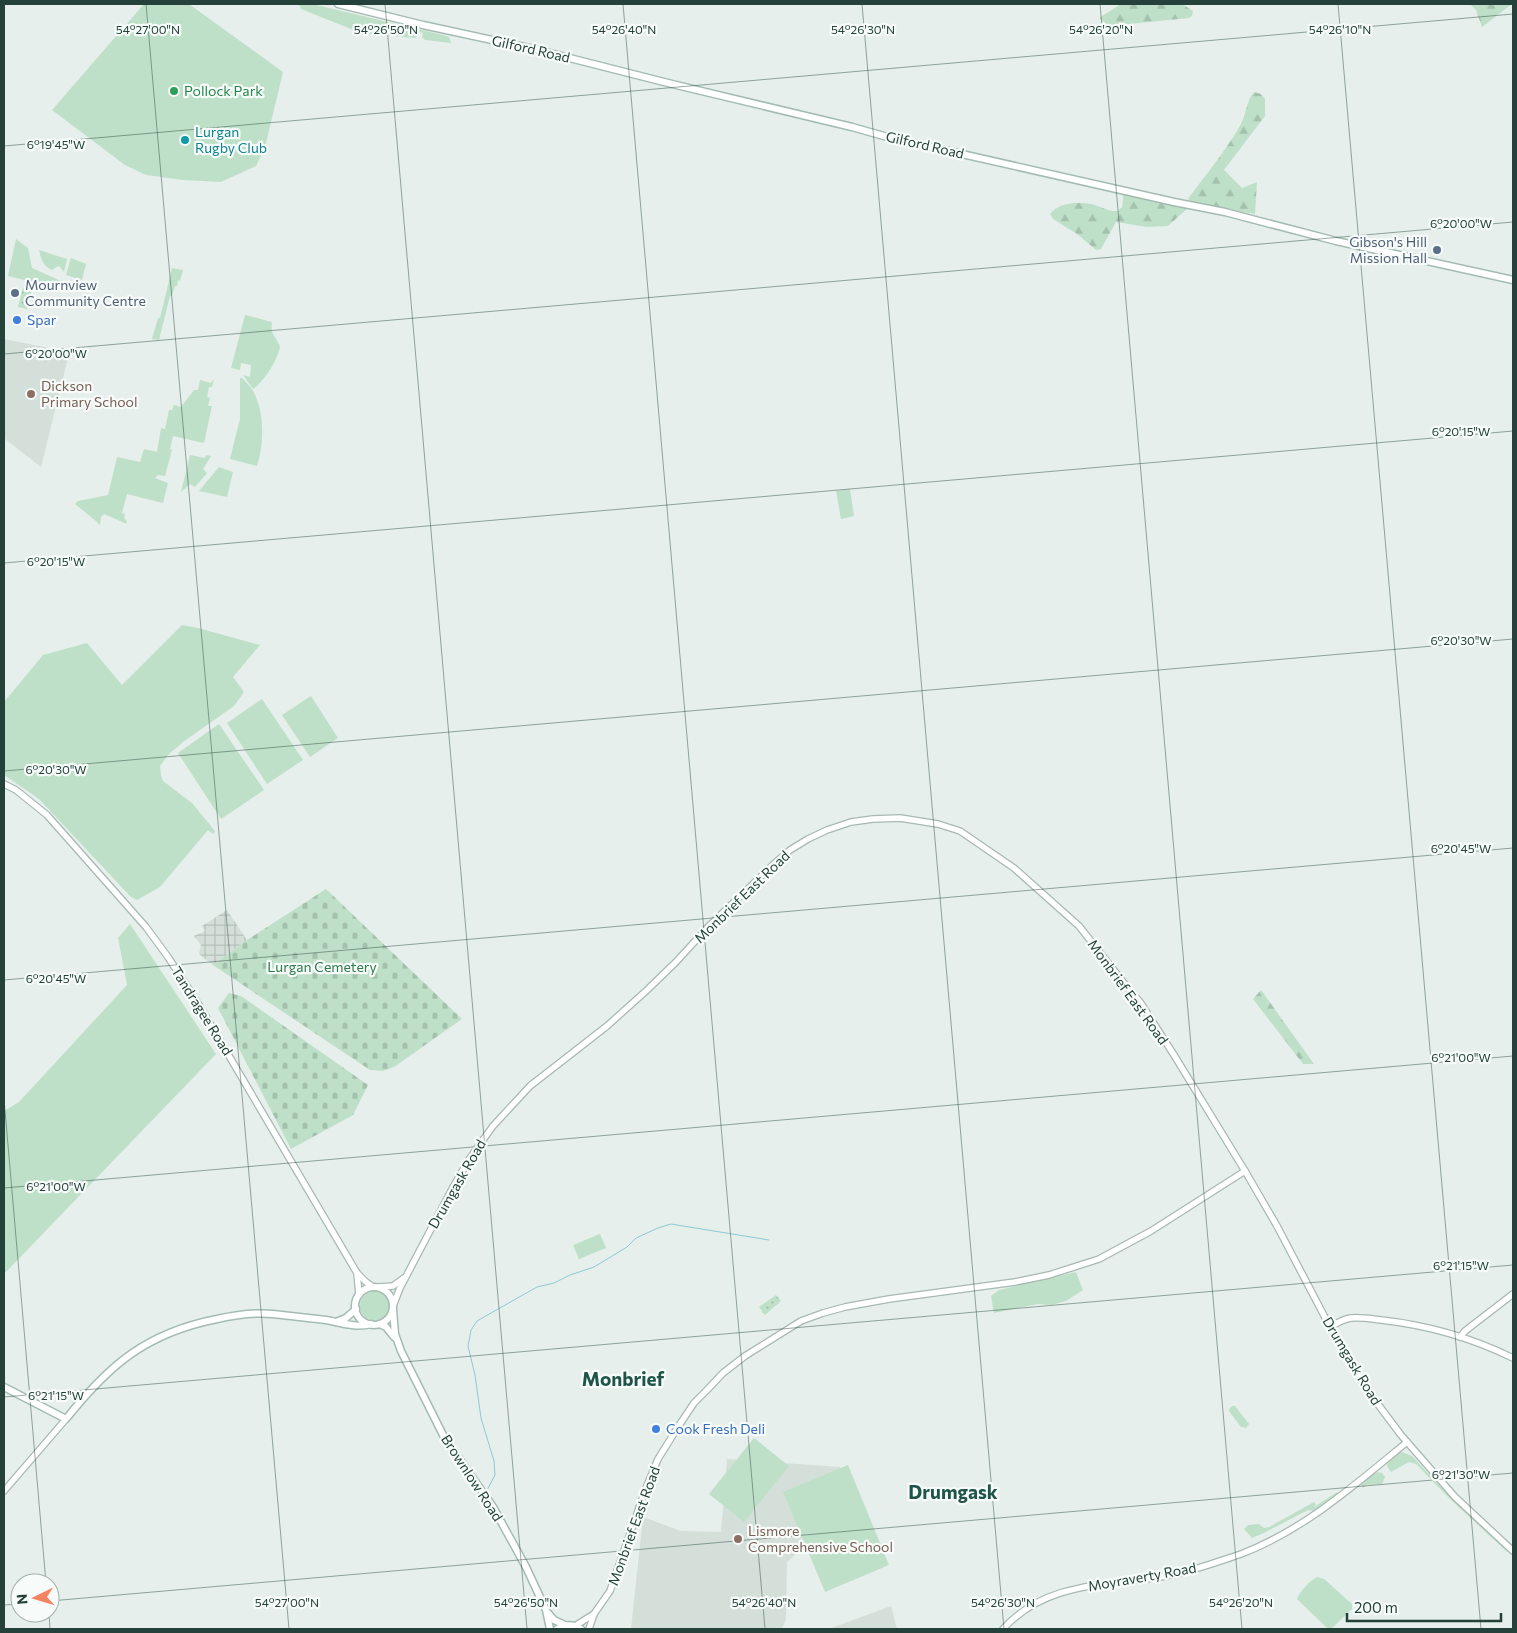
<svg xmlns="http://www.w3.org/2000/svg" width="1517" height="1633" font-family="Commissioner,sans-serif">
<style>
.built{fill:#d4dfda}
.industrial{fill:url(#industrial-grid)}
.grass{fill:#bfe0c8}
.forest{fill:url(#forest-firs)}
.cemetery{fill:url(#cemetery-stones)}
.park{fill:url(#park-dots)}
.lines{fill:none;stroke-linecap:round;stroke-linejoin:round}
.stream{stroke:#8ec9d4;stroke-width:1}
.tertiary-casing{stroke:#a8b8b2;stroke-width:8}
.secondary-casing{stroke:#a4bbb3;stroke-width:9}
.tertiary{stroke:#fff;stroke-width:5.5}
.secondary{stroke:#fff;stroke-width:6}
.ticks{fill:none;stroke:#24423a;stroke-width:1;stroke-opacity:0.45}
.leisure-dot{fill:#2e9e5b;stroke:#f7fbf9;stroke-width:2}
.culture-dot{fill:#0f9aa8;stroke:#f7fbf9;stroke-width:2}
.service-dot{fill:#5c6f8a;stroke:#f7fbf9;stroke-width:2}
.shop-dot{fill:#3f7fe0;stroke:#f7fbf9;stroke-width:2}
.education-dot{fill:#8d6e63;stroke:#f7fbf9;stroke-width:2}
.labels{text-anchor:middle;stroke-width:4.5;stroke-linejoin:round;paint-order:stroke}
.street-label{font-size:14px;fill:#24423a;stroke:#f7fbf9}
.leisure-label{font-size:14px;fill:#27864d;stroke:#f7fbf9;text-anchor:start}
.culture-label{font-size:14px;fill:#0d838f;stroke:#f7fbf9;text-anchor:start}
.service-label{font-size:14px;fill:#4e5e75;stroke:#f7fbf9;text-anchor:end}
.shop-label{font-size:14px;fill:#366cbe;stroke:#f7fbf9;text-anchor:start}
.education-label{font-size:14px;fill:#785e54;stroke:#f7fbf9;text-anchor:start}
.park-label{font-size:14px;fill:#2d7a4b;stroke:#f7fbf9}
.district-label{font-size:19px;font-weight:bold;fill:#1f5548;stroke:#f7fbf9}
.ticks-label{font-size:12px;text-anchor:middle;fill:#24423a;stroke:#f7fbf9;stroke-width:4.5;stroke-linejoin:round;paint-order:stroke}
</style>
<defs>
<pattern id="industrial-grid" width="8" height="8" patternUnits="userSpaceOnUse" patternTransform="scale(1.25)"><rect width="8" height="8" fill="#d4dfda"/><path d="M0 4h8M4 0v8" fill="none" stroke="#b6c1bc"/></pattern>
<pattern id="forest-firs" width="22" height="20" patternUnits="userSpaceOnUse" patternTransform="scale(1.25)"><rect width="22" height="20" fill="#bfe0c8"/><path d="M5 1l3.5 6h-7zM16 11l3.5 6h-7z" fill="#a4c1ad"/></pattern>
<pattern id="cemetery-stones" width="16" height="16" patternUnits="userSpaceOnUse" patternTransform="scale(1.25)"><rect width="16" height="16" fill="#bfe0c8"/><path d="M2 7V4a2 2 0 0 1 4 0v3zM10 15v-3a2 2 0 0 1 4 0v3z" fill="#a4c1ad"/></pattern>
<pattern id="park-dots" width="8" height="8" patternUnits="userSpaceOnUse" patternTransform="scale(1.25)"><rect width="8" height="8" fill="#bfe0c8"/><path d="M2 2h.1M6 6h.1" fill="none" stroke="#a4c1ad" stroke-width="1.8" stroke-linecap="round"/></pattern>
</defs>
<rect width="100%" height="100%" fill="#e6efeb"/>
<g class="built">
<path d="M4 339 54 349 70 350 41 467 4 438Z"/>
<path d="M727 1459 840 1467 835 1546 806 1545 787 1562 786 1619 782 1629H631L643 1517 681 1531 721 1532Z"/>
<path d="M891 1606 897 1629H829Z"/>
</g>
<path class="industrial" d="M227 910 247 940 213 965 199 954 201 945 194 936 205 931 202 926Z"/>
<g class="grass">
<path d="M144 4H189L283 72 265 147 256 166 221 182 183 180 146 175 125 165 52 110Z"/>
<path d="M299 4H312L443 35 449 37 451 43 425 40 422 37 423 33 419 32 417 37 415 38 361 33 301 9Z"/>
<path d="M16 239 28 248 32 268 61 281 58 288 8 276Z"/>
<path d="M39 250 67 259 64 272 60 267 58 266 52 270C43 266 41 259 39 250Z"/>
<path d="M71 258 86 264 82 280 66 275Z"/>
<path d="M172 268 183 270 180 281 178 280 177 286H175L172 296H170L159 340 152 339 158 318H160Z"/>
<path d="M245 315 272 322C270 336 276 335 280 347 278 359 264 382 253 389L243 375 250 377 251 365 241 363 240 370 231 368Z"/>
<path d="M240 378H242C246 382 250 386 253 391 265 412 264 444 257 466L230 459 240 419Z"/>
<path d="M214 379 212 387H209L207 397 210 398 208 406H212L204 443 173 436 170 449 172 450 165 476 158 475 155 478 168 483 163 503 127 494 122 513 125 514 124 518 126 520 127 524 104 514 101 517 100 525 96 521 75 504 78 501 108 495 117 457 140 462 144 449 157 452 161 428 165 429 169 410H172L174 405 181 407 194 390H198L200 380 211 383Z"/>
<path d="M190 455 205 458 206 455 211 456 203 469 207 473 195 487 190 484 181 492Z"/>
<path d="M219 467 233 472 227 497 199 491Z"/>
<path d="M850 489 854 516 841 519 836 491Z"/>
<path d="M182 625 198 628 260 645 233 677 244 692 234 706 183 742 169 754 160 766 161 775 163 781 192 803 215 831 213 834 208 830 160 887 137 900 130 896 39 799 4 775V702L43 655 87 643 122 685Z"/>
<path d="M311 696 338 738 310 757 282 715Z"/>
<path d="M262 699 303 760 267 784 227 723Z"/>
<path d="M219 724 264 790 221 819 178 753Z"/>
<path d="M130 924 216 1054 4 1274V1111L19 1102 127 985 118 938Z"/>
<path d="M600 1234 606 1248 579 1259 573 1245Z"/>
<path d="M1076 1272 1083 1290 1066 1301 1051 1305 1038 1304 994 1313 991 1296 999 1290Z"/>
<circle cx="375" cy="1306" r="15"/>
<path d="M1232 1406H1235L1249 1424 1246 1428 1241 1427 1229 1411 1230 1408Z"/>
<path d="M754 1438 789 1466 744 1522 709 1494Z"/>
<path d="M1402 1452 1412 1456 1450 1497 1508 1552H1507L1449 1498 1416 1464 1409 1462 1391 1472 1387 1466C1388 1460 1395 1454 1402 1452Z"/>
<path d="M848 1465 889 1565 825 1592 783 1492Z"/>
<path d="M1378 1472 1382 1473 1385 1477 1382 1484 1366 1485 1363 1488 1361 1485 1372 1475Z"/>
<path d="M1337 1492 1338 1494 1313 1511 1308 1510 1264 1533 1252 1538 1244 1529 1248 1525 1259 1524 1264 1528 1269 1527 1314 1502 1316 1505 1314 1506V1507Z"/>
<path d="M1317 1577 1324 1579 1352 1604V1609L1331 1629 1327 1628 1297 1599C1300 1591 1310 1581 1317 1577Z"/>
</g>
<g class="forest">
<path d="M1121 4H1182L1193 11 1192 16 1189 18 1109 26 1099 18Z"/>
<path d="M1470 4H1512L1482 27 1476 10Z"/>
<path d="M1254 92 1261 94 1265 99V116L1224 170 1242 188 1257 182 1255 214 1194 204 1188 199C1206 174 1226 151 1241 124 1246 114 1247 100 1254 92Z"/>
<path d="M1124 192 1188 208 1168 226 1147 227 1116 222 1101 249 1096 250 1077 234 1053 219 1050 214C1059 202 1078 202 1091 204 1101 206 1107 212 1118 211L1122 207Z"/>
<path d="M1261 990 1314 1064H1303L1253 999Z"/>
</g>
<g class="cemetery">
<path d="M326 889 462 1019 394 1067 383 1071 370 1070 213 965 247 940Z"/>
<path d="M229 993 241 996 368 1085 353 1115 291 1149 218 1008Z"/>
</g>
<g class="park">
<path d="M23 288 32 290 27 309 18 307Z"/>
<path d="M776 1295 781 1301 765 1315 759 1307Z"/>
</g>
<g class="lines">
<path class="stream" d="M486 1492 495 1475 494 1461 481 1418 475 1375 468 1346 471 1330 477 1321 537 1287 554 1283 570 1275 594 1267 627 1247 636 1238 658 1228 671 1224 769 1240"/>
<defs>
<g id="tertiary">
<path d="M4 784 16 790 47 815 146 927 168 957 199 1005 357 1273 366 1282 373 1287"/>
<path d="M357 1273 359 1295"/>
<path d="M378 1287 393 1286 404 1278"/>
<path d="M393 1306 400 1288 452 1189 470 1158 493 1126 530 1086 607 1026 646 991 676 962 708 927 775 863 790 850 808 839 827 830 851 822 873 819 900 818 938 824 960 831 1014 868 1079 926 1127 987 1140 1002 1174 1055 1245 1171 1277 1226 1330 1327 1350 1363 1374 1399 1401 1435 1455 1497 1513 1551"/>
<path d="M1330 1327C1337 1323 1343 1319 1351 1318 1361 1317 1372 1319 1381 1320 1427 1325 1472 1338 1513 1358"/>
<path d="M1460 1337 1465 1331 1513 1294"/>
<path d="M4 1491 66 1419"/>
<path d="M575 1626 594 1614 610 1591 646 1488 658 1459 678 1427 694 1403 707 1390 723 1373 745 1356 801 1321 823 1313 845 1307 889 1299 1015 1282 1049 1275 1099 1259 1151 1231 1245 1171"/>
<path d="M589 1629 594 1614"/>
<path d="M1003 1629C1049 1578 1114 1587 1176 1574 1198 1569 1220 1561 1241 1554 1304 1530 1356 1484 1407 1442"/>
</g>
<g id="secondary">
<path d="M338 4 423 25 538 50 672 84 852 127 891 138 1174 202 1225 212 1336 241 1513 280"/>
<circle cx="374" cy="1306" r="19"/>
<path d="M393 1310 395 1334 401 1351 444 1437 493 1507 526 1567 546 1610 550 1629"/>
<path d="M336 1322 346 1318 356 1309"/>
<path d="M380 1324 386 1327 394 1337"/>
<path d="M4 1387 66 1419C109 1365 146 1333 217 1319 235 1315 254 1312 273 1314 291 1316 309 1318 326 1320 342 1323 356 1328 371 1324"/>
<path d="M548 1613 554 1620 565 1625"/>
<path d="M557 1629C565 1624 573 1624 581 1629"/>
</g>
</defs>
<use href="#tertiary" class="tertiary-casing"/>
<use href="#secondary" class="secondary-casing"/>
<use href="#tertiary" class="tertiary"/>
<use href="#secondary" class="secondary"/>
</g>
<path class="ticks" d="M146 4 289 1629M385 4 527 1629M623 4 765 1629M862 4 1004 1629M1100 4 1242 1629M1338 4 1481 1629M4 146 1513 14M4 354 1513 222M4 563 1513 431M4 771 1513 639M4 980 1513 848M4 1099 46 1583M4 1188 1513 1056M4 1397 1513 1265M50 1601 1513 1473M4 1605 20 1604M49 1613 50 1629"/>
<circle class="leisure-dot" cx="174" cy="91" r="5"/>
<circle class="culture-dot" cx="185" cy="140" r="5"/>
<g class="service-dot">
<circle cx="1437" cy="250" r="5"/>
<circle cx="15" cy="293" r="5"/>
</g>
<g class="shop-dot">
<circle cx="17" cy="320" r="5"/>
<circle cx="656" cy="1429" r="5"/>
</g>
<g class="education-dot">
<circle cx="31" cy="394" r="5"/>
<circle cx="738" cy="1539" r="5"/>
</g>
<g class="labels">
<g class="street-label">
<text transform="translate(531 49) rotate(13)" y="5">Gilford Road</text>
<text transform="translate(925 145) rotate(13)" y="5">Gilford Road</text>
<text transform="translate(742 897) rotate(-44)" y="5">Monbrief East Road</text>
<text transform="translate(1128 992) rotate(54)" y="5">Monbrief East Road</text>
<text transform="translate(202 1011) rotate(58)" y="5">Tandragee Road</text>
<text transform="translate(457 1184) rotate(-60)" y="5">Drumgask Road</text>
<text transform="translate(1352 1361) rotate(59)" y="5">Drumgask Road</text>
<text transform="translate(472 1478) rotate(57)" y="5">Brownlow Road</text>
<text transform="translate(634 1526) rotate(-70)" y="5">Monbrief East Road</text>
<text transform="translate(1142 1577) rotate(-10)" y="5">Moyraverty Road</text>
</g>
<g class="leisure-label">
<text x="184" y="96">Pollock Park</text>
</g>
<g class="culture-label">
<text x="195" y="137">Lurgan<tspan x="195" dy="16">Rugby Club</tspan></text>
</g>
<g class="service-label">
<text x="1427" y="247">Gibson's Hill<tspan x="1427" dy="16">Mission Hall</tspan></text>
<text x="25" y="290" text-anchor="start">Mournview<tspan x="25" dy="16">Community Centre</tspan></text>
</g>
<g class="shop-label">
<text x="27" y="325">Spar</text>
<text x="666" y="1434">Cook Fresh Deli</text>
</g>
<g class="education-label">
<text x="41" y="391">Dickson<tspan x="41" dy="16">Primary School</tspan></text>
<text x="748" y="1536">Lismore<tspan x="748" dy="16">Comprehensive School</tspan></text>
</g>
<g class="park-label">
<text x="322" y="972">Lurgan Cemetery</text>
</g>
<g class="district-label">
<text x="623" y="1386">Monbrief</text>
<text x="953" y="1499">Drumgask</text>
</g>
</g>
<g class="ticks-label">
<text x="148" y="34">54°27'00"N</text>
<text x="386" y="34">54°26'50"N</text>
<text x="624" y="34">54°26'40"N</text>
<text x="863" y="34">54°26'30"N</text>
<text x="1101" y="34">54°26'20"N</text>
<text x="1340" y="34">54°26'10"N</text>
<text x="56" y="149">6°19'45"W</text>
<text x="1461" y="228">6°20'00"W</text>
<text x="56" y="358">6°20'00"W</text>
<text x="1461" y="436">6°20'15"W</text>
<text x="56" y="566">6°20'15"W</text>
<text x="1461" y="645">6°20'30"W</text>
<text x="56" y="774">6°20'30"W</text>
<text x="1461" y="853">6°20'45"W</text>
<text x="56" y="983">6°20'45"W</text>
<text x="1461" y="1062">6°21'00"W</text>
<text x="56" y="1191">6°21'00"W</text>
<text x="1461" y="1270">6°21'15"W</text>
<text x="56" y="1400">6°21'15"W</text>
<text x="1461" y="1479">6°21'30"W</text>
<text x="287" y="1607">54°27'00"N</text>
<text x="526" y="1607">54°26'50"N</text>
<text x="764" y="1607">54°26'40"N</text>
<text x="1003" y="1607">54°26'30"N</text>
<text x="1241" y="1607">54°26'20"N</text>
</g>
<rect width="1517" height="1633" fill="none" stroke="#24423a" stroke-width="10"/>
<g transform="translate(35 1598) rotate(265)"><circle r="24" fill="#f7fbf9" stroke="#a3b1ad"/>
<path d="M0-4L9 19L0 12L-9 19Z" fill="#f4845f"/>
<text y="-8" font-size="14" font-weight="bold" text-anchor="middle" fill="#24423a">N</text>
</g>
<path d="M1347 1613v8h154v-8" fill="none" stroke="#24423a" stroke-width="2.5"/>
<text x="1354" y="1613" font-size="15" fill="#24423a" stroke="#f7fbf9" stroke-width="4" paint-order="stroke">200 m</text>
</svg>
